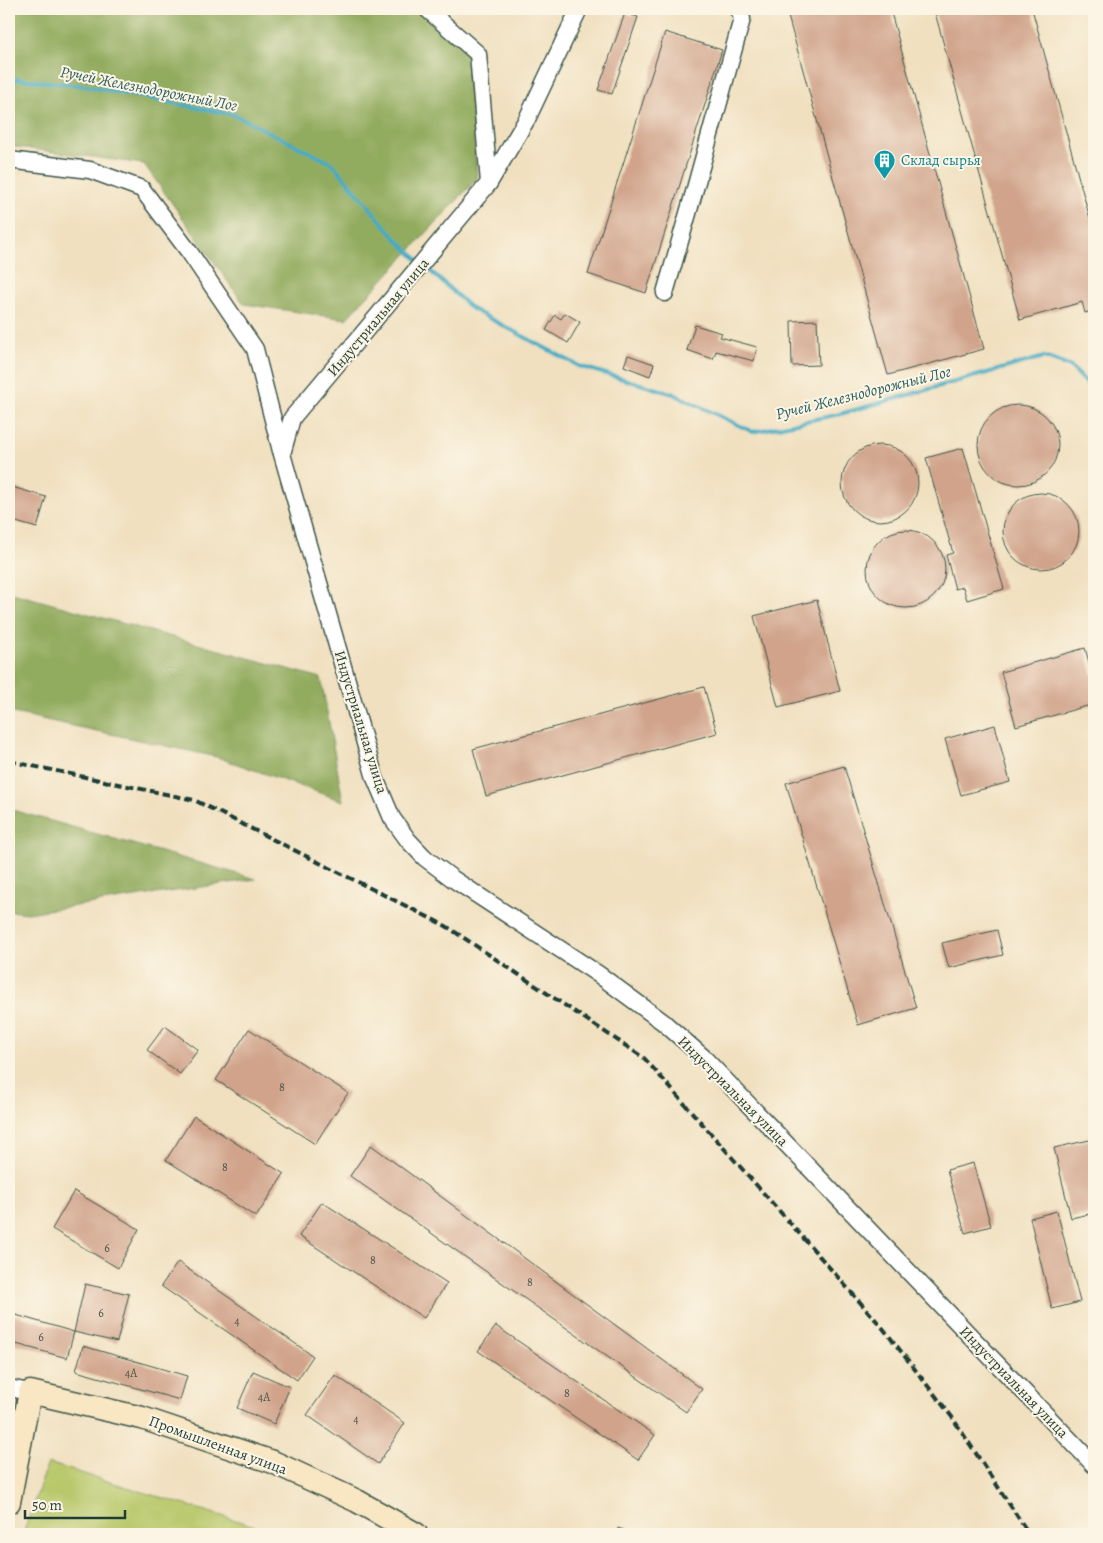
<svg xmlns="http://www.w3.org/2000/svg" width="1103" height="1543" font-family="Alegreya,serif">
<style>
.green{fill:#b8c86b;stroke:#6c8250}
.forest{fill:#92ac5f;stroke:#58744a}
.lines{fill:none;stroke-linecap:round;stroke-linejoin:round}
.stream{stroke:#44abc3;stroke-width:4}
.building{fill:#d0a38a}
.street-casing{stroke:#3e5549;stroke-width:19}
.secondary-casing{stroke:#3e5549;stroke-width:25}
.street{stroke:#fff;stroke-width:16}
.secondary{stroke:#f9e7c3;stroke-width:22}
.rail{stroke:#1f3d34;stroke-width:4;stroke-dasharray:8 4;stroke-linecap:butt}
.labels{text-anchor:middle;stroke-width:4;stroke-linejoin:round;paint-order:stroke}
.number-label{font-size:12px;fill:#4b564a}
.culture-label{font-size:15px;fill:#0d838f;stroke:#fcf5e5;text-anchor:start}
.street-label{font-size:15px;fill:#1f3d34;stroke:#fcf5e5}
.water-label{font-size:16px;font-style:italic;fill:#2a5e5f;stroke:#fcf5e5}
</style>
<rect width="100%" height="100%" fill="#fcf5e5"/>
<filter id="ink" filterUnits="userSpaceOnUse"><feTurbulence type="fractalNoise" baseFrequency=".02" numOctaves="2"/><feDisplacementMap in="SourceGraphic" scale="10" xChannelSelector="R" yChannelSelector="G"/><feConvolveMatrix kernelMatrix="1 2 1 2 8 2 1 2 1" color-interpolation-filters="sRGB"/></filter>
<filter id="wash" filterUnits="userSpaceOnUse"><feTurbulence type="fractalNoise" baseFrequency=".0096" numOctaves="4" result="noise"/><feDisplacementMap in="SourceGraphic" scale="20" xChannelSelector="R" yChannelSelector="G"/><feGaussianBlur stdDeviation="1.12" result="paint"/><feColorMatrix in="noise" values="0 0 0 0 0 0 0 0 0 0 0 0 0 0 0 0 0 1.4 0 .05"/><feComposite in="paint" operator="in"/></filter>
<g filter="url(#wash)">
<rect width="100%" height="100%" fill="#f0e0c0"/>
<path class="green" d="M48 1463 281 1534H23Z"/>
<g class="forest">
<path d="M9 9H427L467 44 477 179 346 319 244 304 144 164 9 146Z"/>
<path d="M9 592 321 678 343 801 217 757 9 712Z"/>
<path d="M9 809 256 879 28 913 9 911Z"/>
</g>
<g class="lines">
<g class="stream">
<path d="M9 78 85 86 235 115 333 164 397 240 418 260"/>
<path d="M425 266 472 309 579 366 674 394 753 432 840 414 1044 357 1071 367 1094 390"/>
</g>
</g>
<g id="blocks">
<g class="building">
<path d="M786 9H890L984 349 888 375Z"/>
<path d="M934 9H1032L1094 233V310L1085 313 1082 302 1020 320Z"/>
<path d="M625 13 638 17 612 94 598 90Z"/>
<path d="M665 32 722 50 646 293 588 274Z"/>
<path d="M565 313 580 322 568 343 546 330 555 315 561 319Z"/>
<path d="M817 320 819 365 792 366 791 321Z"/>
<path d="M695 325 722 333 720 337 757 347 754 361 716 351 713 359 687 350Z"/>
<path d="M628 355 654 364 650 376 624 366Z"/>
<circle cx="1018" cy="445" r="40"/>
<circle cx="880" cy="483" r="38"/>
<path d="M963 448 1004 589 967 600 963 587 955 589 946 555 953 553 926 458Z"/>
<path d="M9 486 46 497 37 528 9 520Z"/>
<circle cx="1041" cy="531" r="38"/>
<circle cx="906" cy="569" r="39"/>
<path d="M817 600 840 691 778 707 754 616Z"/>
<path d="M1085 648 1094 680V704L1016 726 1001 672Z"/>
<path d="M704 687 717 733 486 796 473 749Z"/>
<path d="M995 725 1010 782 961 795 945 739Z"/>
<path d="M844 766 916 1008 858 1025 786 783Z"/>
<path d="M997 930 1003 955 949 968 942 943Z"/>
<path d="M165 1026 198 1050 180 1074 147 1050Z"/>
<path d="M249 1029 348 1093 315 1144 216 1080Z"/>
<path d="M194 1116 284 1174 256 1217 166 1160Z"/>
<path d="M1094 1139V1213L1071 1218 1054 1148Z"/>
<path d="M371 1145 702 1389 686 1412 350 1176Z"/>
<path d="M973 1163 991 1226 965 1233 947 1170Z"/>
<path d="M74 1191 139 1229 118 1268 52 1229Z"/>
<path d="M322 1202 447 1283 424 1318 299 1236Z"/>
<path d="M1057 1211 1080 1302 1052 1309 1030 1218Z"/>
<path d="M178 1262 313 1356 297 1380 161 1286Z"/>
<path d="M85 1284 129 1294 117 1342 74 1332Z"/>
<path d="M9 1313 74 1332 67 1358 9 1342Z"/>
<path d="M496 1326 655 1435 638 1460 478 1351Z"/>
<path d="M83 1346 187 1376 180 1400 76 1371Z"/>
<path d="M253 1371 290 1387 274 1424 237 1408Z"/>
<path d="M335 1375 405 1423 378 1464 307 1415Z"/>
<path d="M618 1528 636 1534H616Z"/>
</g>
</g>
</g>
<g filter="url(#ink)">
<use href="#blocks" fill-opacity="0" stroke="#3e5549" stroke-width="1"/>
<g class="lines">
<defs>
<g id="street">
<path d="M427 9 478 54 489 183"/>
<path d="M579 9 527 119 489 183 292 418 282 454 375 778 392 818 408 840 425 858 453 879 598 974 663 1022 703 1057 1094 1465"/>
<path d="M9 160 90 170 142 189 190 253 255 349 281 451"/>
<path d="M665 293 693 196 742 19 739 9"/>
<path d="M9 1388 30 1392"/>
</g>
<path id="secondary" d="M9 1502 30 1392 142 1418 273 1462 357 1501 416 1534"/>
</defs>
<use href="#street" class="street-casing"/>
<use href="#secondary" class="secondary-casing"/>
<use href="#street" class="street"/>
<use href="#secondary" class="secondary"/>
<path class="rail" d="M9 761 194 800 446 926 644 1058 882 1327 952 1417 1029 1534"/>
</g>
</g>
<defs>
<symbol id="building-pin" viewBox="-11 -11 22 30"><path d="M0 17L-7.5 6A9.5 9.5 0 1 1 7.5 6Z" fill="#0f9aa8" stroke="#fcf5e5"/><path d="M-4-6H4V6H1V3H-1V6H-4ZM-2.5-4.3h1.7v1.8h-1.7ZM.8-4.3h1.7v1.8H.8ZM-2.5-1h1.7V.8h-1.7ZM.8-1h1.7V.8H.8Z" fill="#fff"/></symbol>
</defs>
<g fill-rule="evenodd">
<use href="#building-pin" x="872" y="148" width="25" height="34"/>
</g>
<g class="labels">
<g class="number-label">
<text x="282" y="1091">8</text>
<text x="225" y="1171">8</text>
<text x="107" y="1252">6</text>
<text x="373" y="1264">8</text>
<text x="530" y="1286">8</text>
<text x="101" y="1317">6</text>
<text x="237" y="1325">4</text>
<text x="41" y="1341">6</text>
<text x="131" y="1377">4А</text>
<text x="567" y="1397">8</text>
<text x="264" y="1401">4А</text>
<text x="356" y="1423">4</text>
</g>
<g class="culture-label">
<text x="901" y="165">Склад сырья</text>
</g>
<g class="street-label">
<text transform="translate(378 317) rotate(-50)" y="5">Индустриальная улица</text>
<text transform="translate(361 722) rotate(73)" y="5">Индустриальная улица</text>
<text transform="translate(733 1091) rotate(45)" y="5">Индустриальная улица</text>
<text transform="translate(1014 1382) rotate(46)" y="5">Индустриальная улица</text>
<text transform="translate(218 1445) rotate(20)" y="5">Промышленная улица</text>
</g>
<g class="water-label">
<text transform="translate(149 88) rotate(11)" y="6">Ручей Железнодорожный Лог</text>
<text transform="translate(863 392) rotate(-14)" y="6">Ручей Железнодорожный Лог</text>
</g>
</g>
<rect width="1103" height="1543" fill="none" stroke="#fcf5e5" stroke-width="30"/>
<path d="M25 1510v8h100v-8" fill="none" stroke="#1f3d34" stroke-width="2.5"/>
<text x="32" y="1510" font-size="15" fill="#1f3d34" stroke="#fcf5e5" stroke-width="4" paint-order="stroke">50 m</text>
</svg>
